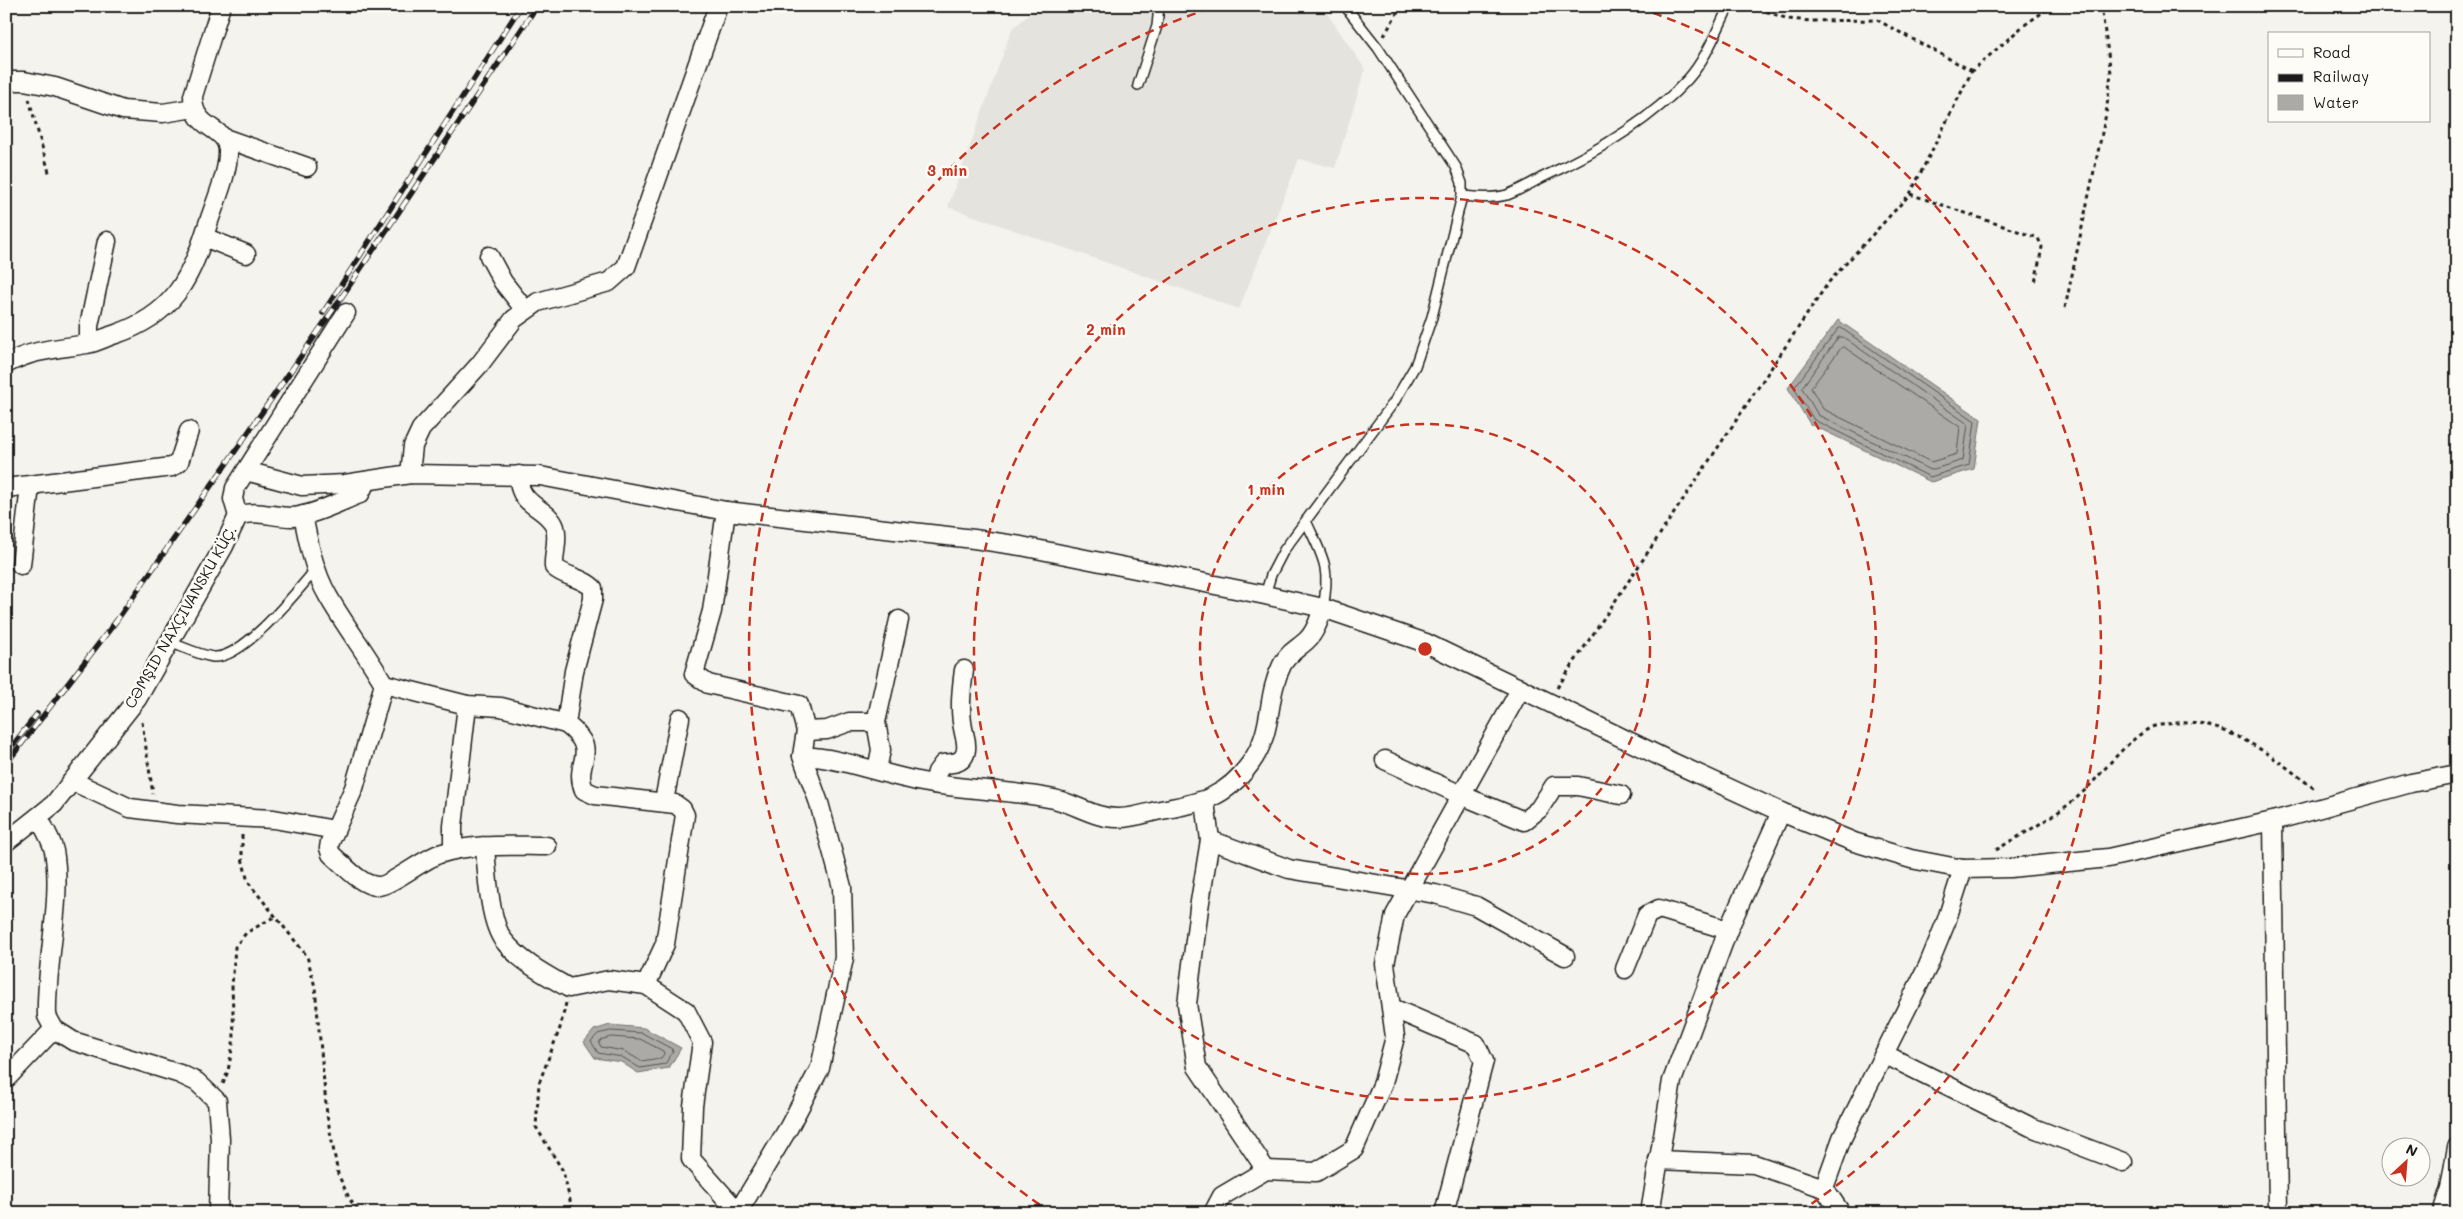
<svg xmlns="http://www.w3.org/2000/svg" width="2463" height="1219" font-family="Mali,sans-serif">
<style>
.built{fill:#e4e3de}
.water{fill:#abaaa6;stroke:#72716f}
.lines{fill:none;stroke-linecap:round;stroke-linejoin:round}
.shore{stroke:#555553;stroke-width:1}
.lane-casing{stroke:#1c1c1c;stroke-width:12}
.street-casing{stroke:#1c1c1c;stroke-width:21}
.path{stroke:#1c1c1c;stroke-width:3;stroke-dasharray:4 4;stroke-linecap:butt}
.lane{stroke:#fdfcf7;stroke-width:9}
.street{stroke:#fdfcf7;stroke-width:18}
.rail-casing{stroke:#1c1c1c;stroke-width:5.5}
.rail{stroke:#fdfcf7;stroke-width:4;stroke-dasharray:11;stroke-linecap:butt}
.ring{fill:none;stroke:#c8321e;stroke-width:2.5;stroke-dasharray:9 6}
.labels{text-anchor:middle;stroke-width:5;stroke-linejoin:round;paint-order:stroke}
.street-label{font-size:15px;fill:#1c1c1c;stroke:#fdfcf7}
.centre{fill:#c8321e;stroke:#fdfcf7;stroke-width:2.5}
.ring-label{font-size:15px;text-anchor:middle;font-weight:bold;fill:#c8321e;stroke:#fdfcf7;stroke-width:5;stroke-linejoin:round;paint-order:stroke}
</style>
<rect width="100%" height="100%" fill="#f4f3ee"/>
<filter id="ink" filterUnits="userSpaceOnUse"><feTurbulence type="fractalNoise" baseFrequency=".02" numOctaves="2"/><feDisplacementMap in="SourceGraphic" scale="10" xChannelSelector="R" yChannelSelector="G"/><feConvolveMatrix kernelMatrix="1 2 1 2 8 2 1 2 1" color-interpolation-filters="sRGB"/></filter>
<g filter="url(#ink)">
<path class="built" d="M1039 6H1322L1365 69 1335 168 1299 159 1239 309 948 207 1012 29Z"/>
<g class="water">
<path d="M1838 320 1981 419 1974 469 1931 482 1810 424 1788 388Z"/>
<path d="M610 1025 644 1028 681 1048 669 1068 638 1073 621 1062 595 1058 584 1042 594 1030Z"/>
</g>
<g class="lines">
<g class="shore">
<path d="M1841 328 1975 421 1969 465 1930 477 1814 420 1794 388 1838 329Z"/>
<path d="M1839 337H1843L1968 424 1963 460 1931 470 1818 415 1802 388Z"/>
<path d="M1844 347 1960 427 1957 454 1931 462 1823 409 1811 388 1841 348Z"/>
<path d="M611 1031 642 1033 672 1049 673 1052 665 1064 640 1068 622 1057 598 1053 591 1041 598 1034Z"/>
<path d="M611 1037 640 1039 663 1051 664 1054 661 1058 641 1061 624 1051 601 1047 599 1043 601 1040Z"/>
</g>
<defs>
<g id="lane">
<path d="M1138 85 1157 26 1159 6"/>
<path d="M1462 196C1477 197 1492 199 1507 195 1518 191 1530 184 1541 178 1593 154 1649 122 1688 79 1706 59 1717 30 1729 6"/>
<path d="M1306 521C1323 558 1331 566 1323 608"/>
<path d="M1265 595 1271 575 1284 550 1394 402 1415 366 1432 317 1462 196V183L1456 167 1378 48 1345 6"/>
<path d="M169 642C183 647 199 655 213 657 243 660 297 591 316 569"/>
</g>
<g id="street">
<path d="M6 81H24L55 87 123 110 163 113 194 108"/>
<path d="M224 138 307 167"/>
<path d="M204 237 246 254"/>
<path d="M489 256 503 282 525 310"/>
<path d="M89 343V326L107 241"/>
<path d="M6 364C34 349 57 349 87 344 97 342 106 337 116 334 172 315 190 281 207 227 214 205 229 172 228 150 227 132 207 129 199 117 194 111 193 103 193 96L221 6"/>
<path d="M246 471 302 486 345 484 410 474 540 476 726 511 974 539 1021 546 1265 595 1323 608 1426 643 1672 762 1781 812 1854 842 1911 859 1963 869 2010 868 2108 858 2273 821 2411 783 2457 774"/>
<path d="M410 474 413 446 421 429 480 364 514 319 538 302 609 282 626 267 718 6"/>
<path d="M519 475C520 480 519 486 521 490 527 507 549 510 555 527 559 540 553 554 554 567 565 577 582 577 593 588V599L574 671 566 724C603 753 572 761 584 790L595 795 675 804 682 809 685 815 665 944 646 985"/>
<path d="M6 488 172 467 179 462 189 431"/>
<path d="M303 515C308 541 314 572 328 596 345 626 367 654 384 684L354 788 330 842 329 848 331 854C344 865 361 886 378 886 388 887 424 859 439 854 473 843 512 846 547 846"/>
<path d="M238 516 233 499 235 488 346 313"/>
<path d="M21 565 30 486"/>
<path d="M384 684 467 705 501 707 566 724"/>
<path d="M806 731 827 730 849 722H876"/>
<path d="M802 756C847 758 889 778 934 784 974 790 1014 791 1054 799 1076 804 1096 819 1119 818 1131 818 1144 814 1156 811 1197 803 1223 801 1250 764 1275 730 1265 698 1282 665 1288 653 1297 649 1306 641 1315 633 1319 620 1323 608"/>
<path d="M1385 760 1461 795 1524 821 1539 809 1554 786H1578L1621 795"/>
<path d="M877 770 881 750 876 722 899 620"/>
<path d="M72 781 130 808 177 814 274 819 335 830"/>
<path d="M934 784 937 772 943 764C951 763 960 764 964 756 968 749 966 740 964 733 959 712 961 692 964 670"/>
<path d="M664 801 680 718"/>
<path d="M1205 802 1210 840 1199 908 1187 1004 1197 1067 1266 1170"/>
<path d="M38 817C44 828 51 838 54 851 63 900 45 965 47 1016L54 1029 73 1041 180 1074 197 1082 217 1101 220 1139 218 1213"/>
<path d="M2273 821 2278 1213"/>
<path d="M1210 840 1289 869 1435 894 1476 906 1565 956"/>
<path d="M6 842 54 804 137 699 224 546 238 516C256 509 272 517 291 517 310 517 341 501 360 494L366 481"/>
<path d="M485 847C487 871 489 922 504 941 521 962 546 975 569 988L609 980 646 985 686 1011 702 1042 693 1106 691 1159 738 1212 789 1127 820 1068 844 958 842 887 819 803 802 756 806 731 799 705 708 684 694 674 712 611 726 511"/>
<path d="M453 850V826L467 705"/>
<path d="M1625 969 1647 915 1659 909 1728 930"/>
<path d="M1392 1008 1476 1044 1484 1061 1444 1213"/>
<path d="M1884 1054 2031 1127 2123 1162"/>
<path d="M6 1079 54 1029"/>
<path d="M1658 1160 1754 1164 1824 1188 1841 1213"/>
<path d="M1824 1188 1842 1138 1928 966 1946 922 1963 869"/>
<path d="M1213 1213 1222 1196 1266 1170 1316 1172 1354 1149 1383 1083 1395 1037 1385 964 1395 915 1521 688"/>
<path d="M1650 1213 1672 1081 1728 930 1781 812"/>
<path d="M2442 1213 2450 1188 2457 1147"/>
</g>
</defs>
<use href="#lane" class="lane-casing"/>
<use href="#street" class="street-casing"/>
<g class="path">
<path d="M1751 6 1788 19 1811 21 1877 20 1972 71"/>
<path d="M1384 36 1401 6"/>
<path d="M29 99 50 176"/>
<path d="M1910 194 2038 238 2042 247 2035 283"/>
<path d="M2065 308 2106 114 2111 73 2101 6"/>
<path d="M1557 688 1828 283 1910 194 1972 71 2023 26 2052 6"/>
<path d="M142 722 153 794"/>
<path d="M242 835V858L248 882 307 956 315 987 327 1115 338 1174 350 1200 361 1213"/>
<path d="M1996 850C2022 834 2049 820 2073 801 2100 779 2119 746 2150 728 2155 725 2162 725 2168 724 2223 715 2275 758 2316 790"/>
<path d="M566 1003 560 1028 539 1083 536 1127 563 1171 573 1213"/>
<path d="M223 1084 228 1071 234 1038 232 986 235 947 246 933 274 917"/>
</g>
<use href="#lane" class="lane"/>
<use href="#street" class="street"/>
<defs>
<g id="rail">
<path d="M323 313 521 6"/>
<path d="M6 754 37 714"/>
<path d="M6 764 117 620 227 463 335 307 537 6"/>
</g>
</defs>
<use href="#rail" class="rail-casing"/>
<use href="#rail" class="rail"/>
</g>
</g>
<g class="ring">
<circle cx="1425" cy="649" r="225"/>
<circle cx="1425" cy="649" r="451"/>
<path d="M1052 1213A676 676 0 0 1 1211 8M1639 8A676 676 0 0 1 1798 1213"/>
</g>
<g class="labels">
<g class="street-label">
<text transform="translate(181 617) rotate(-60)" y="5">CƏMŞID NAXÇIVANSKU KÜÇ.</text>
</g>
</g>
<circle cx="1425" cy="649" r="8" class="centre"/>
<g class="ring-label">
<text x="947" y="176">3 min</text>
<text x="1106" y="335">2 min</text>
<text x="1266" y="495">1 min</text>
</g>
<rect width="2463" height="1219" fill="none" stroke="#fdfcf7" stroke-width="25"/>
<rect x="12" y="12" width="2438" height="1194" fill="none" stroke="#1c1c1c" stroke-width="2" filter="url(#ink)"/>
<rect x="2268" y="32" width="162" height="90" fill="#fdfcf7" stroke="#a3a29f"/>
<rect x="2278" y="49" width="25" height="8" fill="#fdfcf7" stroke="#a3a29f"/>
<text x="2313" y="58" font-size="15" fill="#1c1c1c">Road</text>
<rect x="2278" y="74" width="25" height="8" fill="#1c1c1c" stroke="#a3a29f"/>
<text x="2313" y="82" font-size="15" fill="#1c1c1c">Railway</text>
<rect x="2278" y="95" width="25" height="15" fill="#abaaa6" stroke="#a3a29f"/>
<text x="2313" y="108" font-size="15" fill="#1c1c1c">Water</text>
<g transform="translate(2406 1162) rotate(26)"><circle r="24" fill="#fdfcf7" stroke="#a3a29f"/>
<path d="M0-4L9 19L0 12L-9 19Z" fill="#c8321e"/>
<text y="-8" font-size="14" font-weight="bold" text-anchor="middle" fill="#1c1c1c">N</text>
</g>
</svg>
